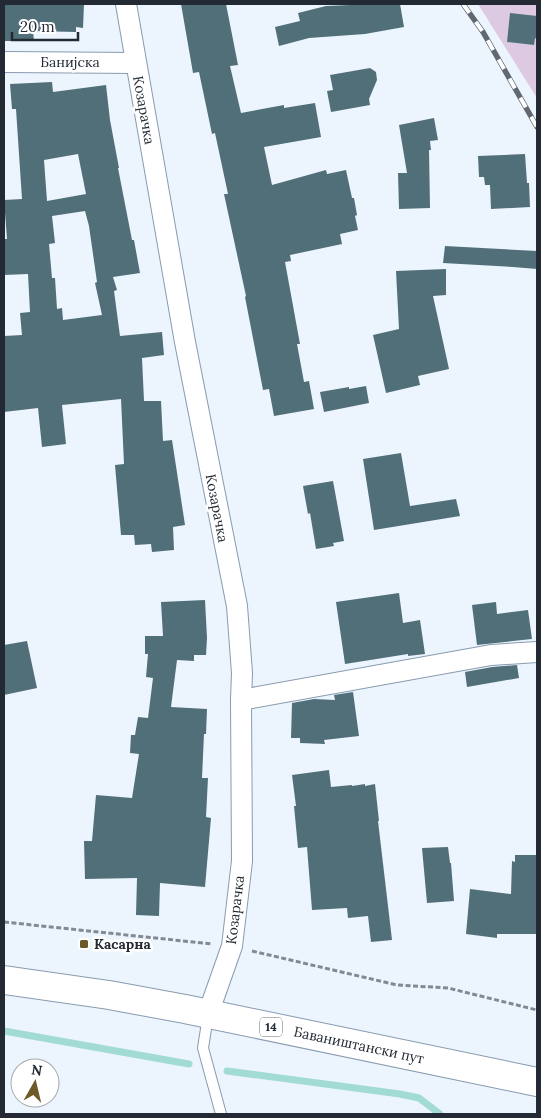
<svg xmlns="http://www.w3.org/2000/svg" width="541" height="1118" font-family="Lora,serif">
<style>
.green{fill:#dec9e3}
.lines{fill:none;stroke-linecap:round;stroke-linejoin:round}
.stream{stroke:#a1dbd4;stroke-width:7}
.building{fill:#516f79;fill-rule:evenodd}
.service-casing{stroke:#899bb0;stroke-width:12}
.minor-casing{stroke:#899bb0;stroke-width:22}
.primary-casing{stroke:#899bb0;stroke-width:30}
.path{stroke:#828993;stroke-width:3;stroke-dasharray:5 2.5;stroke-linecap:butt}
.service{stroke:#fff;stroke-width:10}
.minor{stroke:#fff;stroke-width:20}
.primary{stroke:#fff;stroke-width:28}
.rail-casing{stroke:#616872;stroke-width:5.5}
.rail{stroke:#fff;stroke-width:4;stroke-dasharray:11;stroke-linecap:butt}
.poi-dot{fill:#6e5a29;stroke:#fff;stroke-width:2}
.labels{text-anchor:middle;stroke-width:5;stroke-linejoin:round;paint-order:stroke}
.shield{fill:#fff;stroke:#656a70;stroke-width:1}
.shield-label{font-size:12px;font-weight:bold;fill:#232a33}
.street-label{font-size:14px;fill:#232a33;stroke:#fff}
.poi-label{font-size:14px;font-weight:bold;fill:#232a33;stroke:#fff;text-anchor:start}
</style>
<rect width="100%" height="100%" fill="#ecf4fe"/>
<path class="green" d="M478 4H537V98Z"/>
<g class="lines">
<g class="stream">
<path d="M4 1031 189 1064"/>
<path d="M227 1071 400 1094 419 1098 440 1114"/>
</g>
</g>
<g class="building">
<path d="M5 4H84L83 28 76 27V32L33 31 34 41H4V7H5Z"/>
<path d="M181 4H226L238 65 230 66 241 113 284 105V108L315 103 321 137 264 147 272 185 326 170 327 174 346 170 352 198H354L357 215 355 216 358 230 340 234 342 244 290 255 291 261 285 262 300 344H297L304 382 309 381 314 409 274 416 269 389 263 390 245 297 246 296 224 194H228L215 133 212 134 199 72 193 73Z"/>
<path d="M373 4H400L404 27 365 34 309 38 279 46 275 27 300 21 298 13 326 6Z"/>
<path d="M510 13 537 16V39L535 38 534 45 507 42Z"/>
<path d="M370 68 376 72 377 80 369 99 370 105 331 112 327 91 333 90 330 75Z"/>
<path d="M52 82 53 92 106 85 110 120 119 168H118L132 240H134L140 273 113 277 117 290 114 291 120 336 162 332 164 355 142 358 144 401H161L163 441 172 440 185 525 173 527 174 550 152 552 151 544 135 545 134 535H121L115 465 124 464 121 399 62 405 66 444 42 447 38 408 4 412V336L22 335 20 313 30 312 28 274 4 275V239H7L4 200 22 199 16 109H12L10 84ZM78 154 86 194 47 201 44 160ZM85 211 89 226 97 282 95 283 102 315 63 320 62 308 57 309 55 278H52L49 244 55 243 52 216Z"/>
<path d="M434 118 438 140 430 141 431 150H429L430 208 399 209 398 173H407L399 125Z"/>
<path d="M525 154 527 183H529L530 207 491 209 490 185H485L484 177H479L478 156Z"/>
<path d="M445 246 537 251V269L513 267 443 263Z"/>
<path d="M446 269V295L433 296 449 369 418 376 420 385 386 393 373 335 399 329 396 271Z"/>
<path d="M366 386 369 403 324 412 320 392 349 387V389Z"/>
<path d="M401 453 410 506 456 499 460 516 374 530 363 459Z"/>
<path d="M333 481 344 541 333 543 334 546 316 549 310 513 308 514 303 486Z"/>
<path d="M399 593 403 623 420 620 425 654 408 656V654L345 664 336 602Z"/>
<path d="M205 600 207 638 206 655H194V661L177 660 171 707 207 709 206 734H204L202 778H208L206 817 211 818 205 887 160 883 159 916 136 915 137 878 85 879 84 841H92L96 795 132 798 139 754 130 753 131 735H135L138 717 148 718 153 678 146 677 148 654H145V636H163L161 602Z"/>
<path d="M496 602 497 614 528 610 532 639 477 645 472 605Z"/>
<path d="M27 641 37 688 4 695V645Z"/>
<path d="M517 665 519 678 467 687 465 672 492 667Z"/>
<path d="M353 692 359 736 324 740 325 744 300 743V738H291L292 703 314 699 335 700 334 695Z"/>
<path d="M329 770 331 787 352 785V786L365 784V786L375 784 379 821H378L392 940 371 942 368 916 348 918 347 908 312 910 307 847 298 848 294 806H296L292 775Z"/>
<path d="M448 847 450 863H451L454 901 427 903 422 848Z"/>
<path d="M515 855H537V934H497V938L466 934 470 889 511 894 512 861 515 862Z"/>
</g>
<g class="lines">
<defs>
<path id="service" d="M208 1016 203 1048 221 1114"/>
<g id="minor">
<path d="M126 4 185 342 237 606 242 673 241 700 242 861 232 946 208 1014"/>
<path d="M4 62 136 63"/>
<path d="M241 700 491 655 537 652"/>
</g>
<path id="primary" d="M4 980 109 995 185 1009 537 1082"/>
</defs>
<use href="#service" class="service-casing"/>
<use href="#minor" class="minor-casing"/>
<use href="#primary" class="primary-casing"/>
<g class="path">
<path d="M4 922 212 944"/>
<path d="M252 951 397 985 448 988 537 1010"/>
</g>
<use href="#service" class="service"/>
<use href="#minor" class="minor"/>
<use href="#primary" class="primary"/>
<defs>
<path id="rail" d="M463 4 483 32 537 127"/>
</defs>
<use href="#rail" class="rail-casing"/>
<use href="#rail" class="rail"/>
</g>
<rect class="poi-dot" x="79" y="939" width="10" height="10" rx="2.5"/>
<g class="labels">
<rect class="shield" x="260" y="1017.5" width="22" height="19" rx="4"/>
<g class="shield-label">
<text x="271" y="1031">14</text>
</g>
<g class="street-label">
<text x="70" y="67">Банијска</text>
<text transform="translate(144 110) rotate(80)" y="5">Козарачка</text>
<text transform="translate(217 508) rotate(79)" y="5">Козарачка</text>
<text transform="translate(235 910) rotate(-83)" y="5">Козарачка</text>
<text transform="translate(359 1045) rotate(12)" y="5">Баваништански пут</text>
</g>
<g class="poi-label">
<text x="94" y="949">Касарна</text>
</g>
</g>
<rect width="541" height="1118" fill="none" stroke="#232a33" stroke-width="10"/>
<g transform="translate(35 1083) rotate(8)"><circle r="24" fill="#ffffff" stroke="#a7aaad"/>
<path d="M0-4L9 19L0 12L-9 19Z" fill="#6e5a29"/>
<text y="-8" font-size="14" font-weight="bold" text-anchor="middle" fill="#232a33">N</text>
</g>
<path d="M12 32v8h66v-8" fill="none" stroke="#232a33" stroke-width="2.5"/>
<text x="20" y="32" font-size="15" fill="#232a33" stroke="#ffffff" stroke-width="4" paint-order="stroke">20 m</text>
</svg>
